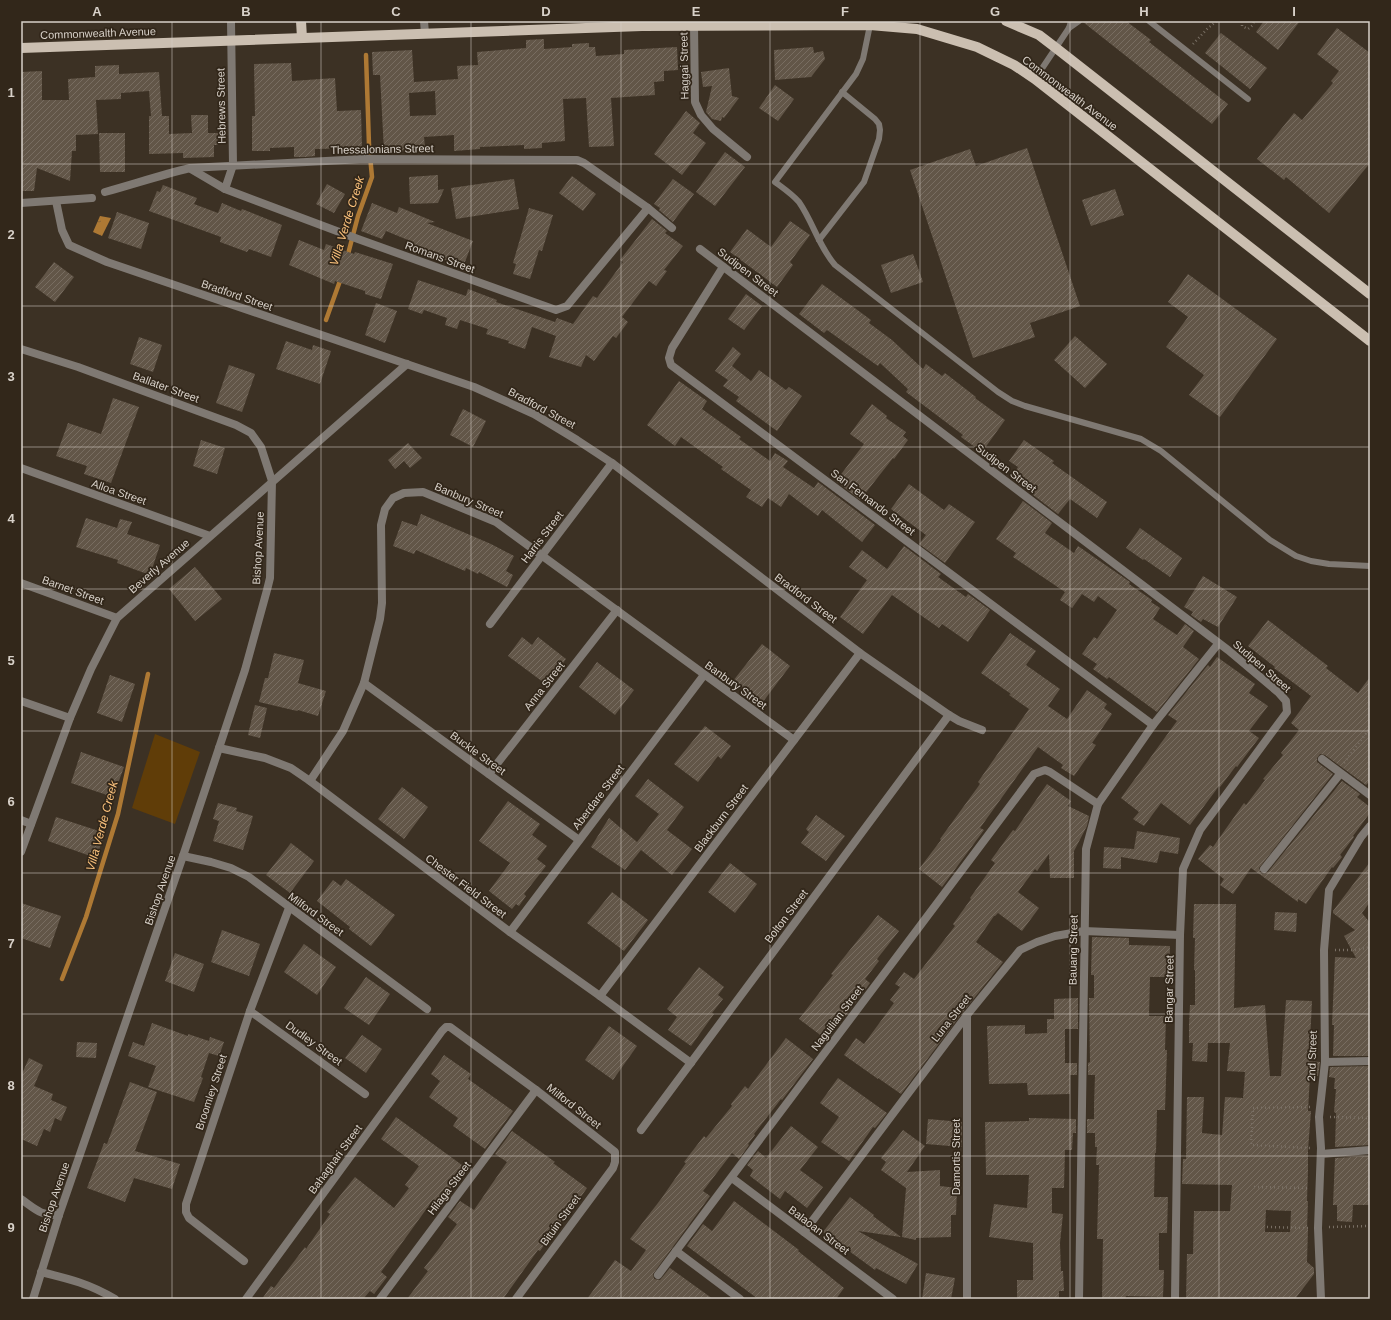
<svg xmlns="http://www.w3.org/2000/svg" width="1391" height="1320" font-family="Helvetica,sans-serif">
<style>
.park{fill:#603d08}
.water{fill:url(#water-ripples)}
.lines{fill:none;stroke-linecap:round;stroke-linejoin:round}
.stream{stroke:#ae7934;stroke-width:4.5}
.building{fill:url(#building-hatch);fill-rule:evenodd}
.path{stroke:#796f64;stroke-width:2.5;stroke-dasharray:1 3;stroke-linecap:butt}
.service{stroke:#7f7973;stroke-width:6}
.pedestrian{stroke:#7f7973;stroke-width:8}
.minor{stroke:#7f7973;stroke-width:8}
.tertiary{stroke:#7f7973;stroke-width:8}
.primary{stroke:#cbbfb1;stroke-width:10}
.grid{fill:none;stroke:#d8d1c9;stroke-width:1;stroke-opacity:0.55}
.labels{text-anchor:middle;stroke-width:3.5;stroke-linejoin:round;paint-order:stroke}
.street-label{font-size:11px;fill:#d8d1c9;stroke:#32271a}
.water-label{font-size:12px;font-style:italic;fill:#fdc37d;stroke:#32271a}
.neatline{fill:none;stroke:#d8d1c9;stroke-width:1.5}
.grid-label{font-size:13px;text-anchor:middle;font-weight:bold;fill:#d8d1c9}
</style>
<defs>
<pattern id="water-ripples" width="26" height="14" patternUnits="userSpaceOnUse"><rect width="26" height="14" fill="#ae7934"/><path d="M2 4q2-2 4 0t4 0M15 11q2-2 4 0t4 0" fill="none" stroke="#886537"/></pattern>
<pattern id="building-hatch" width="6" height="6" patternUnits="userSpaceOnUse"><rect width="6" height="6" fill="#625648"/><path d="M-1 1l2-2M0 6l6-6M5 7l2-2" fill="none" stroke="#786d61"/></pattern>
</defs>
<rect width="100%" height="100%" fill="#3c3124"/>
<path class="park" d="M155 734 200 752 175 824 132 808Z"/>
<path class="water" d="M100 216 111 218 102 236 93 232Z"/>
<g class="lines">
<g class="stream">
<path d="M347 258 358 216 372 177 369 145 366 55"/>
<path d="M326 320 341 278"/>
<path d="M62 979 86 917 118 814 148 674"/>
</g>
</g>
<g class="building">
<path d="M1083 21H1126L1151 40 1149 42 1228 104 1212 124 1083 22Z"/>
<path d="M1264 21H1300L1278 50 1256 32Z"/>
<path d="M1337 28 1370 53V163L1329 213 1286 177 1284 180 1257 159 1294 113 1302 120 1333 83 1331 81 1339 71 1317 54Z"/>
<path d="M1221 33 1267 68 1250 89 1205 53Z"/>
<path d="M544 39V49L572 47V44L589 43V47H595L596 56 624 54V50L677 47 678 70 664 71V81L654 82 655 95 611 98 614 146 589 147 586 98 563 99 565 141 542 143V148L524 149V145L480 147V149L454 151V135L424 137 425 147 412 148V151L384 152 380 75H373L372 52 412 50 414 82 458 79 457 66 478 65 477 52 526 48V40ZM435 91 436 115 410 116 409 93Z"/>
<path d="M813 47 814 53 823 51 825 59 811 77 775 80 774 50Z"/>
<path d="M291 63 292 81 335 78 337 111 361 110 362 148 315 149V156L305 157H294V147L270 148V151H252V116H255L254 64Z"/>
<path d="M119 65V74L159 72 162 116H169V134L192 133 191 115H208V133H218V145H214V157L183 158V153L149 154V116H151L149 91 121 93V99L96 100 98 134 76 135V151H72L70 181 37 168 34 191H21V72L42 71V100H69L68 79 95 77V66Z"/>
<path d="M729 68 732 96 739 98 724 118 722 117 721 121 712 119 706 112 712 86 703 87 701 72Z"/>
<path d="M775 85 794 99 778 121 759 108Z"/>
<path d="M686 111 700 123 693 133 706 143 682 175 654 154Z"/>
<path d="M99 133H125V172H100Z"/>
<path d="M1027 148 1080 306 1030 323 1035 337 973 358 910 170 970 149 976 166Z"/>
<path d="M725 152 745 167 715 206 696 192Z"/>
<path d="M438 175V190L444 189 438 203 410 204 409 177Z"/>
<path d="M572 176 596 194 583 211 559 193Z"/>
<path d="M514 179 519 209 456 219 451 188Z"/>
<path d="M673 179 694 194 673 222 659 210 660 208 654 204Z"/>
<path d="M327 184 345 194 334 213 316 204Z"/>
<path d="M163 185 197 198 194 204 218 213 222 203 241 211 242 209 282 225 271 257 249 249 247 252 220 242 221 237 149 211 157 191 160 192Z"/>
<path d="M1115 189 1124 215 1091 226 1082 200Z"/>
<path d="M372 203 397 213 399 207 435 222 427 223 473 241 463 267 406 245 408 240 386 231 382 239 361 231Z"/>
<path d="M529 208 553 215 542 251 539 250 530 279 513 274 516 264 513 263Z"/>
<path d="M117 212 149 223 141 249 108 238Z"/>
<path d="M652 219 667 231 665 233 683 246 664 270 667 271 656 286 649 281 622 317 628 322 616 338 613 336 594 361 586 355 581 367 549 357 556 336 532 327 525 349 508 343 509 341 486 334 488 329 460 320 457 329 445 325 447 318 424 310 422 314 408 309 418 280 466 296 468 289 497 300 496 302 555 322 557 318 573 324 593 296 597 298 623 262 620 260Z"/>
<path d="M790 221 810 235 790 262 793 265 777 287 730 252 747 229 771 247Z"/>
<path d="M299 240 324 250 326 244 354 254 355 252 393 264 381 299 365 294V291L335 281 334 284 289 265Z"/>
<path d="M913 254 923 282 891 293 881 265Z"/>
<path d="M54 262 74 277 55 302 35 287Z"/>
<path d="M1188 274 1277 339 1220 417 1189 395 1204 375 1166 347 1188 317 1168 302Z"/>
<path d="M822 284 871 320 869 323 892 340 923 369 926 364 942 376 945 373 976 397 975 398 1005 420 982 452 961 437 963 435 906 392 908 389 880 363 878 366 827 330 824 333 799 314Z"/>
<path d="M746 294 762 306 744 330 728 319Z"/>
<path d="M376 303 397 311 385 343 365 335Z"/>
<path d="M1075 336 1107 364 1085 388 1054 360Z"/>
<path d="M139 337 162 345 153 372 130 364Z"/>
<path d="M286 341 312 350 313 345 331 351 320 384 276 369Z"/>
<path d="M733 347 741 354 732 366 751 381 759 370 786 390 789 387 802 396 777 431 736 401 739 397 723 386 728 380 715 371Z"/>
<path d="M229 365 255 374 242 412 216 403Z"/>
<path d="M679 381 707 401 702 409 741 437 739 439 770 461 775 453 788 461 783 467 814 488 818 482 875 525 862 542 822 510 818 516 789 494 781 507 768 498 762 507 746 497 751 490 721 469 723 467 681 437 675 446 647 425Z"/>
<path d="M113 398 139 407 111 483 84 474 87 466 56 456 68 423 101 434Z"/>
<path d="M872 404 887 416 886 418 906 432 903 436 908 440 894 459 893 458 860 500 836 481 864 444 850 434Z"/>
<path d="M463 409 486 421 473 447 450 435Z"/>
<path d="M201 440 225 448 217 474 193 466Z"/>
<path d="M1024 440 1054 461 1052 463 1107 502 1097 518 1070 499 1058 514 1011 478 1018 467 1009 461Z"/>
<path d="M408 443 422 458 410 468 404 461 395 469 388 460Z"/>
<path d="M909 484 944 510 949 504 975 522 945 563 919 544 926 535 891 509Z"/>
<path d="M1023 501 1052 523 1045 533 1074 553 1078 546 1130 582 1129 584 1152 600 1151 602 1160 608 1153 619 1177 635 1185 624 1194 631 1183 647 1199 659 1157 712 1109 677 1107 679 1093 669 1097 664 1082 654 1094 637 1097 639 1117 610 1098 596 1094 602 1082 594 1072 608 1060 600 1065 592 1013 557 1016 553 996 539Z"/>
<path d="M421 514 491 544 514 556 506 571 513 575 507 587 479 572 478 574 466 568 465 571 416 550 414 554 393 546 402 521 417 526Z"/>
<path d="M86 518 117 528 120 519 132 522 127 534 160 545 150 575 117 563 118 560 76 547Z"/>
<path d="M1140 528 1182 558 1170 577 1144 559 1143 560 1126 548Z"/>
<path d="M904 546 941 574 938 577 966 597 968 594 990 610 968 642 942 624 939 628 892 595 863 634 840 617 867 580 849 567 862 550 887 569Z"/>
<path d="M195 567 222 599 195 621 169 589Z"/>
<path d="M1203 576 1237 597 1218 627 1203 619 1201 622 1191 615 1193 612 1184 607Z"/>
<path d="M1268 620 1328 666 1326 668 1358 693 1370 677V781L1366 785 1325 755 1320 754 1317 758V762L1333 774 1259 868 1261 874H1266L1268 872 1342 781 1360 794 1357 797 1370 807V813L1353 836 1354 837 1340 855 1342 857 1333 868 1332 867 1306 904 1298 899V902L1251 868 1233 894 1220 885 1224 879 1198 859 1210 845 1213 847 1244 803 1246 805 1265 780 1263 779 1283 755 1281 753 1299 730 1291 723 1311 696 1274 668 1275 667 1248 646Z"/>
<path d="M1010 633 1036 651 1026 665 1060 689 1048 706 1067 719 1087 690 1107 704 1104 708 1112 714 1092 743 1096 745 1074 776 1061 768 1063 765 1038 747 980 828 984 830 942 887 919 869 941 840 940 839 980 784 978 782 1029 709 1009 695 1011 694 981 673Z"/>
<path d="M522 637 532 645 538 637 566 659 547 685 508 656Z"/>
<path d="M762 644 790 666 762 703 733 681Z"/>
<path d="M274 653 304 660 298 683 326 691 318 716 298 710 297 711 259 702 265 678H268Z"/>
<path d="M1217 657 1255 684 1249 693 1268 706 1249 731 1259 738 1237 767 1236 766 1220 787 1219 786 1190 825 1161 803 1144 826 1133 819 1139 812 1121 798 1177 721 1168 715 1208 665 1210 667Z"/>
<path d="M597 662 634 690 615 715 579 687Z"/>
<path d="M110 675 135 684 122 722 97 713Z"/>
<path d="M255 705 267 708 260 738 248 735Z"/>
<path d="M705 726 731 746 721 759 718 756 698 782 674 764Z"/>
<path d="M81 752 124 767 113 797 71 783Z"/>
<path d="M648 779 684 807 667 830 692 849 672 875 641 850 625 870 591 847 609 818 637 842 659 814 635 796Z"/>
<path d="M1047 784 1071 801 1068 806 1089 816 1087 826 1074 851V878H1050L1049 854 1037 871 1035 869 1018 892 1039 908 1022 931 998 913 995 916H994L976 942 1003 962 963 1012 901 1094 878 1078V1079L844 1055 856 1038 864 1044 894 1003 890 1000 900 987 895 984 904 972 914 979 955 926 953 924 971 899 970 898 995 863 991 860 1013 830 1015 831Z"/>
<path d="M402 787 428 807 404 839 378 819Z"/>
<path d="M508 801 540 824 532 835 547 846 537 859 546 866 524 894 526 896 519 906 516 904 512 909 489 891 510 863 479 841Z"/>
<path d="M218 803 237 808 236 811 253 816 243 850 213 841 219 821 213 819Z"/>
<path d="M816 815 845 836 826 861 801 843 809 832 806 829Z"/>
<path d="M56 817 105 833 96 858 48 841Z"/>
<path d="M1137 831 1180 838 1178 854 1160 851 1157 863 1121 857V869L1103 868 1104 847 1134 849Z"/>
<path d="M291 843 314 861 290 893 266 875Z"/>
<path d="M1370 862V902L1362 913 1370 923V1056H1333L1334 1025H1332L1335 957 1356 958 1344 936 1355 930 1333 913V911Z"/>
<path d="M730 863 757 884 735 913 708 892Z"/>
<path d="M346 879 395 915 371 946 349 929 350 927 317 901 333 880 341 886Z"/>
<path d="M612 892 648 920 624 951 587 923Z"/>
<path d="M21 903 61 916 50 948 21 938Z"/>
<path d="M1194 904H1236L1234 1008 1265 1005 1270 1076H1281L1286 1000 1312 1001 1309 1061 1320 1062 1318 1076H1310L1308 1111H1311L1308 1150V1170L1307 1201H1308L1307 1229H1308L1307 1262 1314 1268V1274L1295 1299H1186L1187 1254H1193L1194 1211H1230L1232 1185 1182 1184 1183 1159H1186L1187 1097H1204L1202 1133 1222 1135 1225 1097 1243 1098 1245 1072 1227 1071 1230 1043H1208L1207 1062 1192 1061 1193 1043H1189V1024L1190 1005H1195V970H1194L1195 938H1193ZM1266 1210 1291 1211 1290 1232H1265Z"/>
<path d="M1275 912 1297 913 1296 932 1274 930Z"/>
<path d="M878 915 899 931 877 959 879 961 865 979 870 983 827 1040 799 1019 833 975 831 974 841 961Z"/>
<path d="M222 930 260 944 249 976 211 962Z"/>
<path d="M1092 937 1129 938V945L1170 946 1169 977H1150L1149 1016H1166L1165 1050H1167L1165 1110H1157L1156 1153H1155L1154 1197H1168L1167 1233H1159V1270H1164L1163 1297 1126 1296 1125 1299H1102L1103 1239H1097L1099 1165H1096L1097 1147H1095V1133H1087V1119H1094V1105L1095 1075H1088V1063L1090 1062 1089 998H1094V975H1091Z"/>
<path d="M304 944 336 967 317 995 284 972Z"/>
<path d="M175 953 204 964 194 992 165 981Z"/>
<path d="M699 967 724 987 718 995 723 999 712 1013 714 1014 691 1046 668 1030 677 1017 667 1009Z"/>
<path d="M366 977 390 994 369 1025 344 1008Z"/>
<path d="M1078 998V1029H1065V1063H1077V1075H1070V1094L1028 1095 1027 1083 989 1084 987 1026 1025 1025V1034L1047 1033V1019H1054V999Z"/>
<path d="M152 1023 188 1036V1034L209 1041 210 1037 224 1042 219 1056 209 1053 201 1077 203 1078 194 1102 148 1087 156 1066 128 1056 133 1042 144 1046Z"/>
<path d="M609 1026 637 1046 613 1080 585 1060Z"/>
<path d="M362 1035 382 1049 366 1073 345 1058Z"/>
<path d="M786 1038 813 1059 782 1100 781 1099 754 1134 755 1135 748 1144 749 1145 739 1159 732 1153 703 1191 710 1196 653 1274 654 1279 660 1280 670 1268 713 1299H587L615 1260 631 1271 646 1250 630 1239 661 1199 686 1163 684 1162 704 1136 706 1138 732 1106 731 1104 745 1086 748 1089Z"/>
<path d="M77 1042 97 1043 96 1058 76 1057Z"/>
<path d="M444 1055 471 1074 468 1079 513 1111 485 1149 453 1126 458 1118 429 1097 440 1081 431 1074Z"/>
<path d="M29 1058 43 1065 34 1086 53 1094 51 1100 67 1107 61 1121 55 1118 50 1132 44 1129 37 1146 21 1139V1076Z"/>
<path d="M1370 1066V1145L1335 1147 1336 1113 1334 1112 1336 1089H1334L1335 1078 1329 1077 1330 1067Z"/>
<path d="M838 1078 887 1113 875 1128 873 1127 849 1161 821 1142 839 1117 820 1103Z"/>
<path d="M130 1082 157 1092 135 1151 180 1164 172 1189 134 1178 125 1202 87 1188 104 1143 107 1144Z"/>
<path d="M396 1117 466 1168 448 1192 451 1194 439 1210 430 1204 381 1272 387 1277 374 1294 370 1291 363 1299H262L271 1286 274 1288 305 1247 306 1249 330 1214 327 1212 355 1177 394 1208 409 1188 405 1185 419 1166 381 1139Z"/>
<path d="M1029 1118 1076 1119V1133H1073L1072 1150H1065L1064 1188H1052V1213L1063 1214 1060 1243 1061 1271H1063L1064 1291H1059V1299H1017V1280H1033V1243L989 1237 994 1204 1027 1208 1029 1175H986L985 1122 1029 1121Z"/>
<path d="M928 1119 962 1122V1147L926 1144Z"/>
<path d="M791 1126 818 1147 800 1170 823 1187 807 1208 785 1191 780 1199 750 1176 753 1170 747 1165 758 1151 766 1158Z"/>
<path d="M903 1130 925 1146 907 1172 940 1170V1186L957 1188 956 1215H951V1237L916 1238V1240L902 1237 906 1188 881 1170 886 1162 881 1158Z"/>
<path d="M512 1131 555 1162 553 1163 587 1188 573 1208 571 1207 540 1251 538 1250 503 1299H407L428 1271 424 1268 438 1250 457 1224 448 1217 460 1201 474 1210 507 1162 495 1154Z"/>
<path d="M1370 1156V1205H1353L1352 1222 1337 1221V1205H1333L1335 1158Z"/>
<path d="M850 1197 874 1215 873 1216 901 1237 858 1231 918 1264 906 1284 876 1268 875 1270 823 1232Z"/>
<path d="M734 1201 799 1250 798 1251 844 1288 836 1299H758L687 1246 703 1224 712 1231Z"/>
<path d="M926 1273 955 1278 951 1299H922Z"/>
</g>
<g class="lines">
<g class="path">
<path d="M1242 21V26L1248 29 1253 25 1254 21"/>
<path d="M1193 44 1208 28 1217 21"/>
<path d="M1344 763 1370 728"/>
<path d="M1335 950H1355L1370 947"/>
<path d="M1310 1107 1253 1108 1251 1145 1310 1148"/>
<path d="M1330 1117 1370 1118"/>
<path d="M1254 1187 1310 1188"/>
<path d="M1267 1227 1308 1228"/>
<path d="M1329 1227 1370 1226"/>
</g>
<g class="service">
<path d="M1149 21 1248 99"/>
<path d="M870 25 863 59 856 74 775 182C783 188 792 194 799 202 813 222 819 247 835 265L998 392 1012 401 1025 406 1141 439 1161 451 1270 540 1296 556 1311 561 1329 564 1370 566"/>
<path d="M1069 28 1079 21"/>
<path d="M1035 79 1069 28 1071 21"/>
<path d="M819 240 864 182 879 139 880 130 879 124 875 119 842 92"/>
</g>
<path class="pedestrian" d="M1321 1154 1370 1150"/>
<g class="minor">
<path d="M694 25 695 102 701 115 713 129 747 157"/>
<path d="M191 169 225 189 358 239 556 310 567 306 648 208"/>
<path d="M225 189 233 165 231 21"/>
<path d="M105 192C134 184 161 175 190 168L364 159 577 160 584 163 648 208 672 228"/>
<path d="M56 201 62 230 69 245 107 262 474 387 534 414 577 440 612 463 860 653 949 715 959 721 982 730"/>
<path d="M21 203 92 198"/>
<path d="M700 249 1228 650 1279 693 1286 701 1287 712 1200 830 1183 869 1180 935 1175 1299"/>
<path d="M723 267 672 348 669 358 671 365 1153 725"/>
<path d="M21 349 78 367 236 425 251 433 261 447 272 481 270 578 267 590 245 670 183 856 59 1215 33 1299"/>
<path d="M21 468 210 536"/>
<path d="M21 583 117 618"/>
<path d="M490 624 612 463"/>
<path d="M364 683 579 840"/>
<path d="M21 701 70 718"/>
<path d="M219 748 265 758 291 768 310 781 510 932 600 996 691 1063"/>
<path d="M1322 759 1370 795"/>
<path d="M489 774 617 610"/>
<path d="M310 781 343 731 364 683 380 619 382 603 381 525 385 509 393 498 404 493 423 492 496 522 794 740"/>
<path d="M21 820 31 824"/>
<path d="M21 852 70 718 91 669 117 618 407 364"/>
<path d="M183 856 211 862 231 868 249 877 427 1009"/>
<path d="M1264 869 1340 774"/>
<path d="M510 932 704 675"/>
<path d="M600 996 860 653"/>
<path d="M250 1011 365 1094"/>
<path d="M1325 1062 1370 1061"/>
<path d="M641 1130 949 715"/>
<path d="M732 1178 893 1299"/>
<path d="M21 1199C35 1209 41 1216 59 1215"/>
<path d="M804 1232 967 1015 1020 950 1037 942 1055 936 1084 931 1180 935"/>
<path d="M676 1251 740 1299"/>
<path d="M244 1261 189 1218 186 1212V1204L250 1011 289 908"/>
<path d="M41 1272C70 1279 90 1284 115 1299"/>
<path d="M658 1275 1034 774 1045 770 1050 772 1098 804"/>
<path d="M246 1299 442 1031 446 1027H450L536 1090 615 1152V1162L613 1168 516 1299"/>
<path d="M380 1299 536 1090"/>
<path d="M967 1299V1015"/>
<path d="M1079 1299 1086 849 1098 804 1153 725 1218 644"/>
<path d="M1321 1299 1318 1228 1321 1148 1319 1117 1325 1062 1324 950 1329 890 1361 837 1370 826"/>
</g>
<path class="tertiary" d="M424 21 425 33"/>
<g class="primary">
<path d="M301 21 302 38"/>
<path d="M1006 21 1039 35 1056 48 1370 294"/>
<path d="M21 48 642 26 870 25 917 29 977 47 1014 65 1035 79 1370 341"/>
</g>
</g>
<path class="grid" d="M172 21V1299M321 21V1299M471 21V1299M621 21V1299M770 21V1299M920 21V1299M1070 21V1299M1219 21V1299M21 164H1370M21 306H1370M21 447H1370M21 589H1370M21 731H1370M21 873H1370M21 1014H1370M21 1156H1370"/>
<g class="labels">
<g class="street-label">
<text transform="translate(98 33) rotate(-2)" y="4">Commonwealth Avenue</text>
<text transform="translate(684 66) rotate(-91)" y="4">Haggai Street</text>
<text transform="translate(1070 93) rotate(37)" y="4">Commonwealth Avenue</text>
<text transform="translate(221 106) rotate(-91)" y="4">Hebrews Street</text>
<text transform="translate(382 149) rotate(-1)" y="4">Thessalonians Street</text>
<text transform="translate(440 257) rotate(20)" y="4">Romans Street</text>
<text transform="translate(748 272) rotate(37)" y="4">Sudipen Street</text>
<text transform="translate(237 295) rotate(19)" y="4">Bradford Street</text>
<text transform="translate(166 387) rotate(20)" y="4">Ballater Street</text>
<text transform="translate(542 408) rotate(28)" y="4">Bradford Street</text>
<text transform="translate(1006 468) rotate(37)" y="4">Sudipen Street</text>
<text transform="translate(119 492) rotate(19)" y="4">Alloa Street</text>
<text transform="translate(469 500) rotate(23)" y="4">Banbury Street</text>
<text transform="translate(873 502) rotate(37)" y="4">San Fernando Street</text>
<text transform="translate(542 537) rotate(-53)" y="4">Harris Street</text>
<text transform="translate(258 548) rotate(-87)" y="4">Bishop Avenue</text>
<text transform="translate(159 566) rotate(-41)" y="4">Beverly Avenue</text>
<text transform="translate(73 590) rotate(20)" y="4">Barnet Street</text>
<text transform="translate(806 598) rotate(37)" y="4">Bradford Street</text>
<text transform="translate(1262 666) rotate(41)" y="4">Sudipen Street</text>
<text transform="translate(736 685) rotate(36)" y="4">Banbury Street</text>
<text transform="translate(544 686) rotate(-52)" y="4">Anna Street</text>
<text transform="translate(478 753) rotate(36)" y="4">Buckle Street</text>
<text transform="translate(598 797) rotate(-53)" y="4">Aberdare Street</text>
<text transform="translate(721 818) rotate(-53)" y="4">Blackburn Street</text>
<text transform="translate(466 886) rotate(37)" y="4">Chester Field Street</text>
<text transform="translate(160 890) rotate(-71)" y="4">Bishop Avenue</text>
<text transform="translate(316 914) rotate(36)" y="4">Milford Street</text>
<text transform="translate(786 916) rotate(-53)" y="4">Bolton Street</text>
<text transform="translate(1073 950) rotate(-89)" y="4">Bauang Street</text>
<text transform="translate(1169 989) rotate(-89)" y="4">Bangar Street</text>
<text transform="translate(837 1018) rotate(-53)" y="4">Naguilian Street</text>
<text transform="translate(951 1018) rotate(-52)" y="4">Luna Street</text>
<text transform="translate(314 1043) rotate(36)" y="4">Dudley Street</text>
<text transform="translate(1312 1056) rotate(-88)" y="4">2nd Street</text>
<text transform="translate(211 1092) rotate(-72)" y="4">Broomley Street</text>
<text transform="translate(574 1106) rotate(38)" y="4">Milford Street</text>
<text transform="translate(956 1157) rotate(-90)" y="4">Damortis Street</text>
<text transform="translate(335 1159) rotate(-54)" y="4">Bahaghari Street</text>
<text transform="translate(449 1188) rotate(-53)" y="4">Hilaga Street</text>
<text transform="translate(54 1197) rotate(-71)" y="4">Bishop Avenue</text>
<text transform="translate(560 1220) rotate(-54)" y="4">Bituin Street</text>
<text transform="translate(819 1230) rotate(37)" y="4">Balaoan Street</text>
</g>
<g class="water-label">
<text transform="translate(347 221) rotate(-73)" y="4">Villa Verde Creek</text>
<text transform="translate(102 826) rotate(-75)" y="4">Villa Verde Creek</text>
</g>
</g>
<rect width="1391" height="1320" fill="none" stroke="#32271a" stroke-width="44"/>
<rect x="22" y="22" width="1347" height="1276" class="neatline"/>
<g class="grid-label">
<text x="97" y="16">A</text>
<text x="246" y="16">B</text>
<text x="396" y="16">C</text>
<text x="546" y="16">D</text>
<text x="696" y="16">E</text>
<text x="845" y="16">F</text>
<text x="995" y="16">G</text>
<text x="1144" y="16">H</text>
<text x="1294" y="16">I</text>
<text x="11" y="97">1</text>
<text x="11" y="239">2</text>
<text x="11" y="381">3</text>
<text x="11" y="523">4</text>
<text x="11" y="665">5</text>
<text x="11" y="806">6</text>
<text x="11" y="948">7</text>
<text x="11" y="1090">8</text>
<text x="11" y="1232">9</text>
</g>
</svg>
